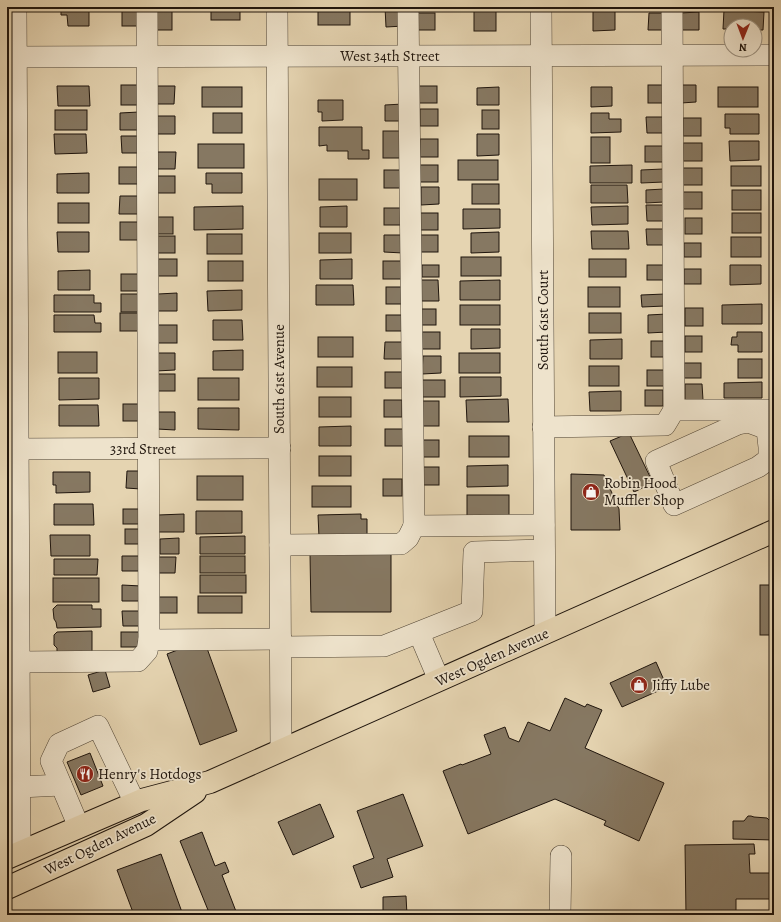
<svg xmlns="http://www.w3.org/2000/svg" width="781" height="922" font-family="Alegreya,serif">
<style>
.building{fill:#867862;stroke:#1f150d}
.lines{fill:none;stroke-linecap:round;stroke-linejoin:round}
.minor-casing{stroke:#504536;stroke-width:22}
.major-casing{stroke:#1f150d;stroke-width:24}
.minor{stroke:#eee3cc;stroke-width:21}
.major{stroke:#e5d4b1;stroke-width:22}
.labels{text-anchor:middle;stroke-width:3.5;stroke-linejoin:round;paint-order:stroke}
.street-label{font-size:15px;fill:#1f150d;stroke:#eee3cc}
.poi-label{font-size:15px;fill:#1f150d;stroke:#eee3cc;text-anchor:start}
</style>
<rect width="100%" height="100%" fill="#e5d4b1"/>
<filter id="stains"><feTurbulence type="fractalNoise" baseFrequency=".005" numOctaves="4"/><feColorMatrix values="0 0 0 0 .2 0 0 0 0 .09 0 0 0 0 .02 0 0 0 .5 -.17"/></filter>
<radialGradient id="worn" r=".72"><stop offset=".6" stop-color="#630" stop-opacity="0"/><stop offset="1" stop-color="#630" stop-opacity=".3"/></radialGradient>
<g class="building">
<path d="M61 7H89V26H68L67 15H61Z"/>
<rect x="211" y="7" width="29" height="13"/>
<rect x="318" y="7" width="32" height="18"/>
<path d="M385 7H404V26L386 27Z"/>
<rect x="122" y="8" width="18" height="18"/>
<rect x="474" y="10" width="22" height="21"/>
<path d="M593 10H615V30L593 31Z"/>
<path d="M724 10 764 12 763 30H755V26H731V29H723Z"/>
<rect x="154" y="11" width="18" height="19"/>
<path d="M699 12V30H680V13Z"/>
<rect x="416" y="13" width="19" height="17"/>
<path d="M649 13H667V30H648Z"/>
<rect x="121" y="85" width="18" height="20"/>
<rect x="648" y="85" width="18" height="18"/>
<path d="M681 85H696V102L681 103Z"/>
<path d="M57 86H89L90 106H58Z"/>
<path d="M156 86H175L174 104H156Z"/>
<rect x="418" y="86" width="19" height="17"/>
<rect x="202" y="87" width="40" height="20"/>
<path d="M499 87V105H477V88Z"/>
<path d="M591 87H612V106L591 107Z"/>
<rect x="718" y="87" width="40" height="20"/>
<path d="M318 100H343V120L322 121V112H318Z"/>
<path d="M403 104V121H385V105Z"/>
<rect x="420" y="109" width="18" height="17"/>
<rect x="55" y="110" width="32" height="20"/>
<rect x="482" y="110" width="17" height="19"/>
<path d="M139 112V130H120V113Z"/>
<rect x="213" y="113" width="29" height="20"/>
<path d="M591 113H609V119H621V132L591 133Z"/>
<path d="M725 114H759V134H730V128H725Z"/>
<path d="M156 116H175V134H157Z"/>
<path d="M646 117H664V133H647Z"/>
<rect x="683" y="118" width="18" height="18"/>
<path d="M319 127H362V150H369V159H348V151H327V145L319 146Z"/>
<rect x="383" y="131" width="19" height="27"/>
<path d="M54 134H86L87 153 55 154Z"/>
<path d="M477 134H499V155L477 156Z"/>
<path d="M121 136H140V153H122Z"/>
<rect x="591" y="137" width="19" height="26"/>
<rect x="420" y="139" width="18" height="18"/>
<path d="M729 141H759V160L730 161Z"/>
<rect x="683" y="143" width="19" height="18"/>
<rect x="198" y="144" width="46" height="24"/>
<rect x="645" y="146" width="18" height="16"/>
<path d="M157 152H176L175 169H157Z"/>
<rect x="458" y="160" width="40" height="20"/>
<rect x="420" y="165" width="18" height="17"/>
<path d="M632 165V183H590V166Z"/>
<rect x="731" y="166" width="30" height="20"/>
<rect x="119" y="167" width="19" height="17"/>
<rect x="683" y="168" width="19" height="17"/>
<path d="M663 169 664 182 641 183V170Z"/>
<rect x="384" y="170" width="19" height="18"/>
<path d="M89 173V193H57V174Z"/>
<path d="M206 173H242V193H212V184H206Z"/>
<rect x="157" y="176" width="18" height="17"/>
<rect x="319" y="179" width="38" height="21"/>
<rect x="472" y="184" width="27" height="20"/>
<path d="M591 185H627L628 203H591Z"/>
<path d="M421 187H439V204L421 205Z"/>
<path d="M664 189V202L646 203V190Z"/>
<rect x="732" y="190" width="29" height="20"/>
<rect x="683" y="192" width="19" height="17"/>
<path d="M120 196H138V214H119Z"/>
<rect x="58" y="203" width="31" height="20"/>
<path d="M646 205H664V221H647Z"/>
<path d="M243 206V229L194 230V207Z"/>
<path d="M347 206V227H320V207Z"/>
<path d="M628 206V224L592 225 591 207Z"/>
<rect x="384" y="208" width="18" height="17"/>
<path d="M463 209H500V228L463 229Z"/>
<rect x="419" y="213" width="19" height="17"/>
<rect x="732" y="213" width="29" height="20"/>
<rect x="154" y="217" width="19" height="17"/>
<rect x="685" y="218" width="17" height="16"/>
<rect x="120" y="222" width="19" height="18"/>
<path d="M646 229H664V245H647Z"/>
<path d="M591 231H628L629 249H592Z"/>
<path d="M57 232H89V252H58Z"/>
<path d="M499 232V252L471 253V233Z"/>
<rect x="319" y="233" width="32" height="20"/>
<rect x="207" y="234" width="35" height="20"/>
<path d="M384 235H402L403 253 384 252Z"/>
<rect x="419" y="235" width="19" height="17"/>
<rect x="157" y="236" width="18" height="17"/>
<rect x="731" y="237" width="30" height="20"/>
<rect x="684" y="243" width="17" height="14"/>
<rect x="461" y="257" width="40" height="19"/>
<rect x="158" y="259" width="19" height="17"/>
<path d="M352 259V279H320V260Z"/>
<rect x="589" y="259" width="37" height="18"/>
<rect x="208" y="261" width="35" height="20"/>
<rect x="383" y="261" width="19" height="18"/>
<rect x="422" y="265" width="17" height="12"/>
<rect x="647" y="265" width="17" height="15"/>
<path d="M730 265H761V284L730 285Z"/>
<rect x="684" y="269" width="17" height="15"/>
<path d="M90 270V290H58V271Z"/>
<rect x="121" y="274" width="18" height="17"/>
<path d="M420 280H438L439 301H420Z"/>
<path d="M500 280V300H460V281Z"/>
<path d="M316 285H353L354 305H316Z"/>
<rect x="386" y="287" width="18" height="17"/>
<rect x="588" y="287" width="32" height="20"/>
<path d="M242 290V310L208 311 207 291Z"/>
<path d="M177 293V311H158V294Z"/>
<rect x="121" y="294" width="19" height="18"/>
<path d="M665 294V306L642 307 641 295Z"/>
<path d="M54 295H94V303H101V312H54Z"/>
<path d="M762 304V324H722V305Z"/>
<rect x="460" y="305" width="40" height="20"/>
<rect x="685" y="308" width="18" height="18"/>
<rect x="419" y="309" width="17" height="16"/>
<rect x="120" y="313" width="19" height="18"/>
<rect x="589" y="313" width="32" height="20"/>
<path d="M667 314V332L648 333V315Z"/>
<path d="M54 315H94L95 323H101V332H54Z"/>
<rect x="386" y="315" width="17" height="16"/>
<path d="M213 320H242L243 340H213Z"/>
<rect x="158" y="325" width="19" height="18"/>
<path d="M471 329H500V348L471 349Z"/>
<rect x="422" y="332" width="18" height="17"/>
<path d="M737 332H762V352H738V345H731L732 337H737Z"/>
<rect x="685" y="336" width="17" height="16"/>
<rect x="318" y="337" width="35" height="20"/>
<path d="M622 339V359H590V340Z"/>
<rect x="651" y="341" width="17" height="16"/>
<path d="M385 342H403V359H384Z"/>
<path d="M243 350V370H213V351Z"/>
<rect x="58" y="352" width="39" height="21"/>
<path d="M156 353H175V370L156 371Z"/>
<rect x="459" y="353" width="41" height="20"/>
<path d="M423 356H441V373L422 374Z"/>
<rect x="738" y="359" width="24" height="19"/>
<rect x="684" y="363" width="17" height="15"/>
<rect x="589" y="366" width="30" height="20"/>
<rect x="317" y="367" width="35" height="20"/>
<rect x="647" y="370" width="18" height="16"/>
<rect x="385" y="372" width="18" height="16"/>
<rect x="156" y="374" width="19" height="17"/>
<path d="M460 377H501V396L460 397Z"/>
<path d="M59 378H99V399L59 400Z"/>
<rect x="198" y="378" width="41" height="22"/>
<rect x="422" y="380" width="23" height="17"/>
<path d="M762 382V398H724V383Z"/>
<path d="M685 384H702L703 400H685Z"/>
<rect x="645" y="390" width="18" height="16"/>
<path d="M621 391V411H590L589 392Z"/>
<rect x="319" y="397" width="32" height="20"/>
<path d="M508 399 509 422H467L466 400Z"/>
<rect x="384" y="400" width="18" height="17"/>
<rect x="420" y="401" width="19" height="25"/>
<rect x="123" y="404" width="18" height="17"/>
<path d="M59 405H98L99 426H59Z"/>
<path d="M198 408H239V430L198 429Z"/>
<path d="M157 412H175V430L157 429Z"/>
<path d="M351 426V446H319V427Z"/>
<rect x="385" y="429" width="19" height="17"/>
<path d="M629 433 653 483 634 492 610 441Z"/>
<rect x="469" y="436" width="40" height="21"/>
<rect x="420" y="440" width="19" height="17"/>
<rect x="319" y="456" width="32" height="20"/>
<path d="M508 465V486L467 487V466Z"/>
<rect x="420" y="467" width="19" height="18"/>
<path d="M127 471H142L141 489 126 488Z"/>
<path d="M53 472H90V492L56 493V485H53Z"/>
<path d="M571 474 604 475 619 509 620 530H571Z"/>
<rect x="197" y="476" width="46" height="24"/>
<rect x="383" y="479" width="19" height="17"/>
<rect x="312" y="486" width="39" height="21"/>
<rect x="467" y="495" width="42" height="21"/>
<path d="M54 504H93L94 525H54Z"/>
<rect x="123" y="509" width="19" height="15"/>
<path d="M196 511H242V533L196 534Z"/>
<path d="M184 514V532H158V515Z"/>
<path d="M361 514V519H367V535L319 537 318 515Z"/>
<rect x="125" y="529" width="19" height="15"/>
<path d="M50 535H90V556H51Z"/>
<path d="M245 536V554H200V537Z"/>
<path d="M179 538V554H160V539Z"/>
<path d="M391 553V612H311L310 554Z"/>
<path d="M122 556H141L140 571H122Z"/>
<rect x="200" y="556" width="45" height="17"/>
<path d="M157 557H176L175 573H157Z"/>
<path d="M54 559H98L97 575H54Z"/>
<rect x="200" y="575" width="46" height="18"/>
<rect x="53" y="578" width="46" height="24"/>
<path d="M122 585 141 586V601H122Z"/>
<rect x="760" y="585" width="14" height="50"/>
<rect x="198" y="596" width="44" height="17"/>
<rect x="158" y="597" width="19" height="16"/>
<path d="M57 605H92V609H101V627L57 628 56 622 54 619 53 609Z"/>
<path d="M122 611H141V626H123Z"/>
<path d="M92 631V654H57V648L54 645V635L57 632Z"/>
<rect x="121" y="632" width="19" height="15"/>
<path d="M204 640 237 731 200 745 167 654Z"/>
<path d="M656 662 667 687 622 707 610 683Z"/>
<path d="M105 670 110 687 93 692 88 675Z"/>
<path d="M565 698 585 707 587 704 602 710 585 748 664 783 639 841 604 825 606 821 555 799 468 834 443 771 461 764 462 765 491 754 484 735 505 727 509 738 519 742 528 722 550 731Z"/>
<path d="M90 753 103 786 81 795 67 762Z"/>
<path d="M403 794 423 846 387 859 393 877 361 888 353 866 374 858 357 811Z"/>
<path d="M320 804 334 837 293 855 278 822Z"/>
<path d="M748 816H751L754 817 767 818 769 820H774V840L733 839V821H744Z"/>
<path d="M202 832 215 866 225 862 229 872 222 875 237 914 234 915H210L180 841Z"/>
<path d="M754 844 755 854H749L750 873H774V899H736V915H686L685 845Z"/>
<path d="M161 854 183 915H134L117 870Z"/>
<path d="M406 896 407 915H383V897Z"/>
</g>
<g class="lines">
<defs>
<g id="minor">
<path d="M16 7 20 852"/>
<path d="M147 7 149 640"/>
<path d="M277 7 281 750"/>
<path d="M408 7 414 526"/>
<path d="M541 7 545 633"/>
<path d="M672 7 674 410"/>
<path d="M7 57 774 55"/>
<path d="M543 427 665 425 674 410H774"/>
<path d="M767 429 769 447V459L758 467 674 505 656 461 738 424 748 422 767 429 774 428"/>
<path d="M7 449 280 448"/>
<path d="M280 545 401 544 408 538 414 526 544 525"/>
<path d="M419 633 439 680"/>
<path d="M281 647 384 646 472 611 474 552 544 550"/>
<path d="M19 662 138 661 147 651 149 640 281 639"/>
<path d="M20 787 61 785"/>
<path d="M79 827 51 761 59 744 98 726 135 803"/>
<path d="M560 915 561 856"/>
</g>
<g id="major">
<path d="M7 858 142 800 210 782 774 531"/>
<path d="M7 888 146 825 195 792"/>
</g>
</defs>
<use href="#minor" class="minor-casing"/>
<use href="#major" class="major-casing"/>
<use href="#minor" class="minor"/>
<use href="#major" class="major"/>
</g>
<defs>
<symbol id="shop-disc" viewBox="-11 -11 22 22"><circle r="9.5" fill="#8f2418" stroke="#eee3cc"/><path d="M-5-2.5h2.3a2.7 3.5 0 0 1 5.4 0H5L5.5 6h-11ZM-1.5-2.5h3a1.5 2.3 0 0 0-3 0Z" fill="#fff"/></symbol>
<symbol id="restaurant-disc" viewBox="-11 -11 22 22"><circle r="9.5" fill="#8f2418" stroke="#eee3cc"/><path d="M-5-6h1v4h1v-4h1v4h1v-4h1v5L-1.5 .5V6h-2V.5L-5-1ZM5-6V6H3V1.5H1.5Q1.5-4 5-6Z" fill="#fff"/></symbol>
</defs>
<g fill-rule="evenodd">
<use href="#shop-disc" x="581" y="482" width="20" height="20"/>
<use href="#shop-disc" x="629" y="675" width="20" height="20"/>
<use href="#restaurant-disc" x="75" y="764" width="20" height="20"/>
</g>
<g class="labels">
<g class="street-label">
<text x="390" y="61">West 34th Street</text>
<text transform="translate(543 320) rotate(-90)" y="5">South 61st Court</text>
<text transform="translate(279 379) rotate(-90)" y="5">South 61st Avenue</text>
<text x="143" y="454">33rd Street</text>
<text transform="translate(492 657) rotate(-24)" y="5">West Ogden Avenue</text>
<text transform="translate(100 844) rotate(-26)" y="5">West Ogden Avenue</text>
</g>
<g class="poi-label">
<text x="604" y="488">Robin Hood<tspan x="604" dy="17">Muffler Shop</tspan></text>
<text x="652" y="690">Jiffy Lube</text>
<text x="98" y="779">Henry's Hotdogs</text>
</g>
</g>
<rect width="781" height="922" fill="none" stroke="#e5d4b1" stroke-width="24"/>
<rect x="8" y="8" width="765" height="906" fill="none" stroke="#1f150d" stroke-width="2"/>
<rect x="12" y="12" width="757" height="898" fill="none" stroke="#1f150d"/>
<g transform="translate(743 38) rotate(181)"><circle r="19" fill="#eee3cc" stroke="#9b9180"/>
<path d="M0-3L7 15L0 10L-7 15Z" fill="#8f2418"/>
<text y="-6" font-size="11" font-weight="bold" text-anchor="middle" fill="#1f150d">N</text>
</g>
<rect width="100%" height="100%" filter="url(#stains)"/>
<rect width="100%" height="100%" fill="url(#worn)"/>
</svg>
